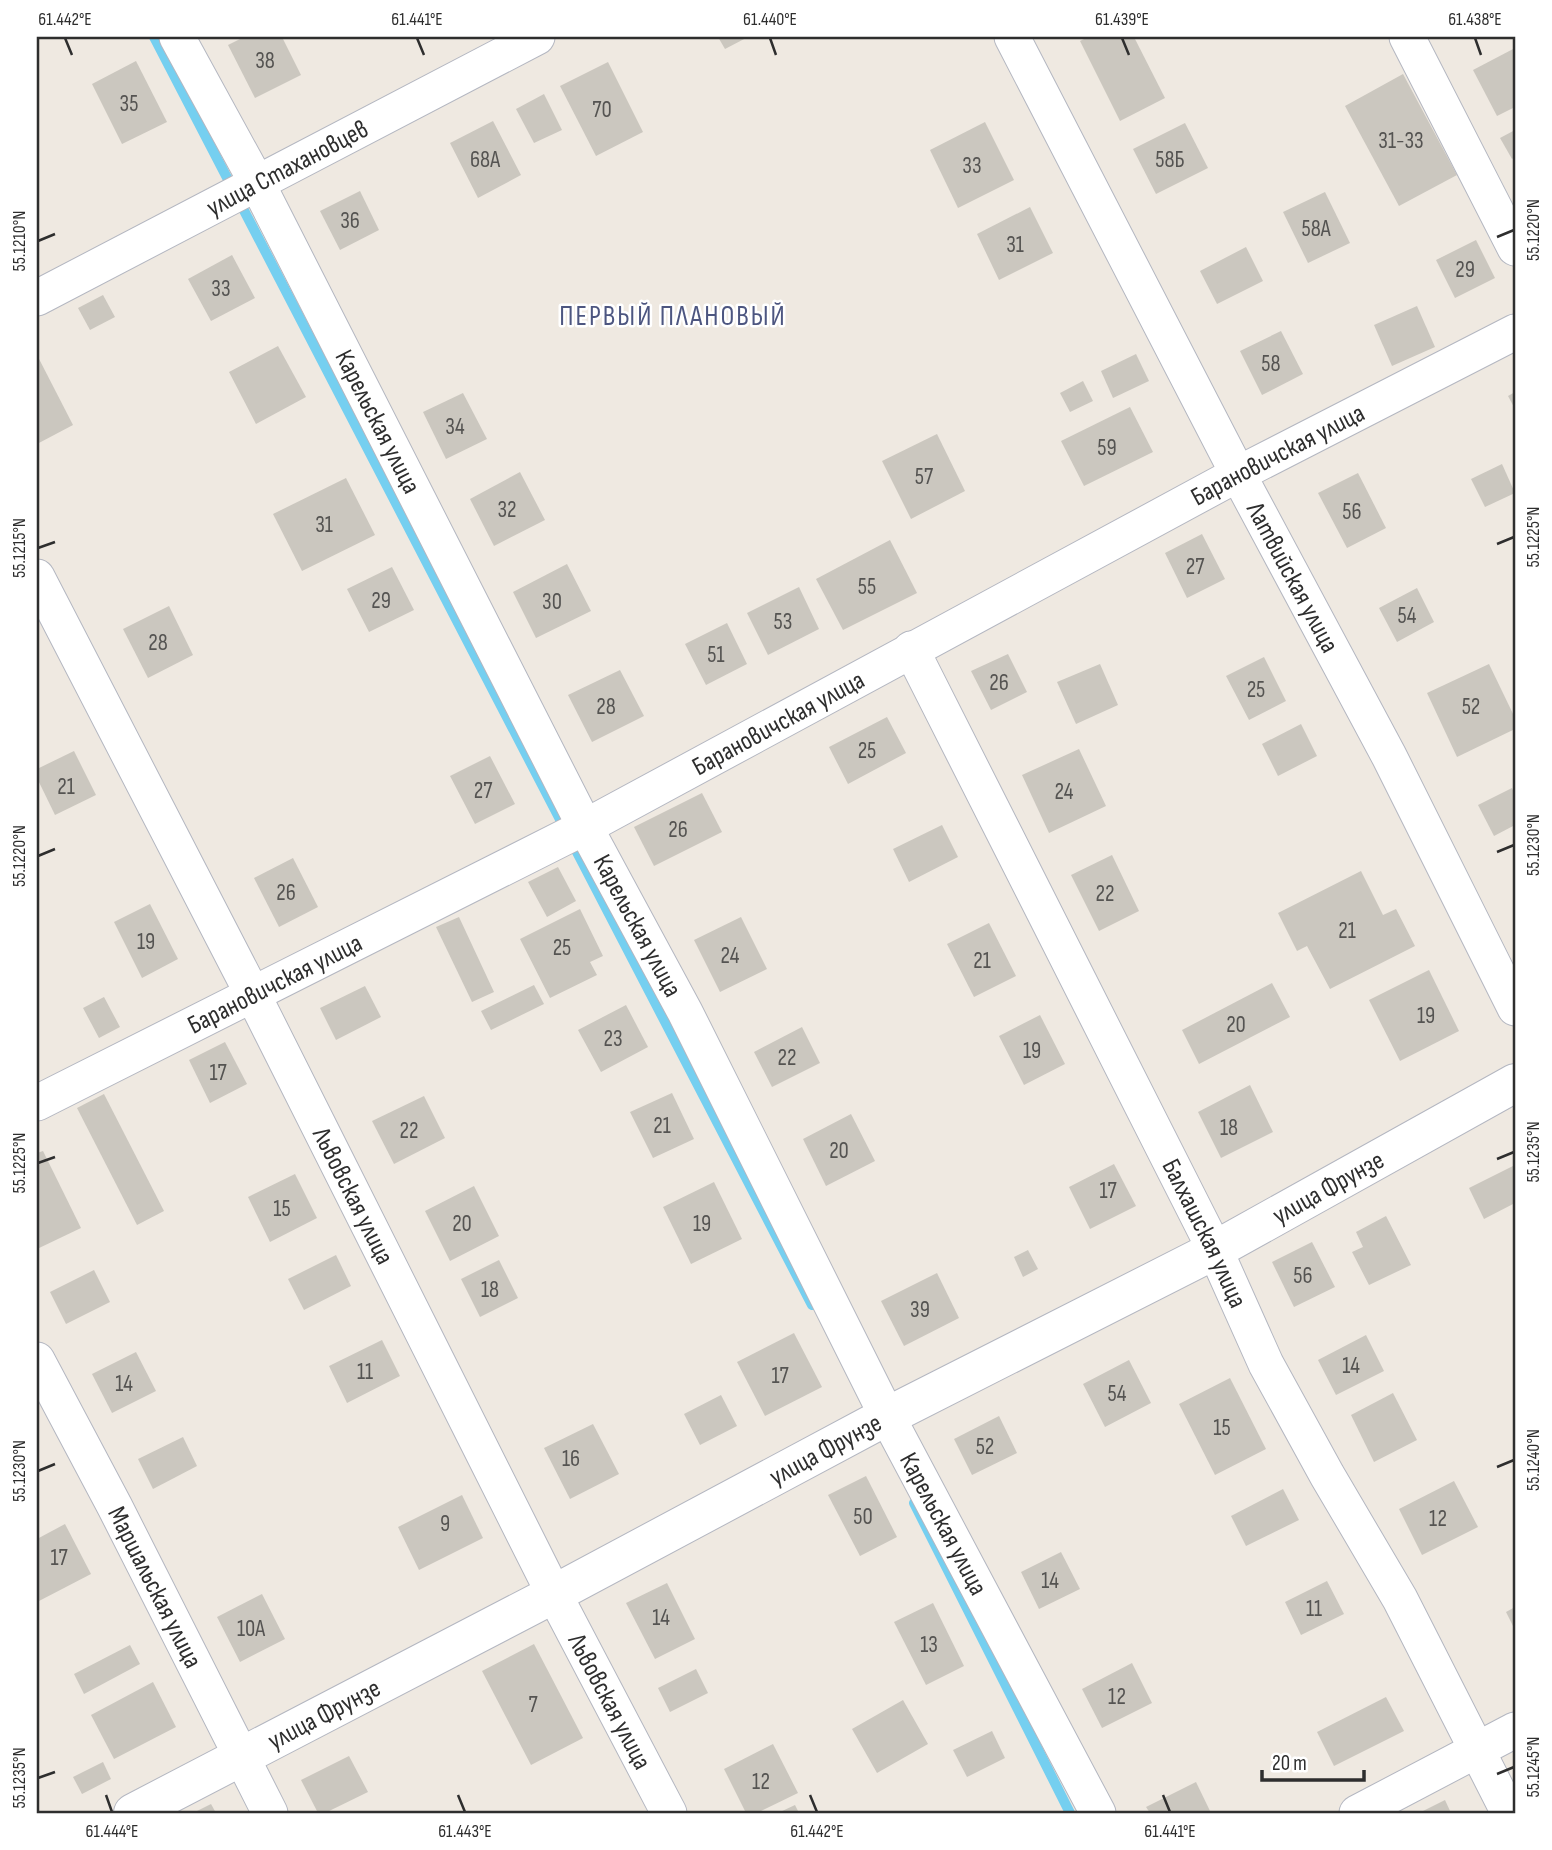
<svg xmlns="http://www.w3.org/2000/svg" width="1552" height="1850" font-family="'Sofia Sans Condensed',sans-serif">
<style>
.lines{fill:none;stroke-linecap:round;stroke-linejoin:round}
.stream{stroke:#75cff0;stroke-width:10}
.building{fill:#cbc7bf}
.street-casing{stroke:#b4b7c1;stroke-width:37}
.secondary-casing{stroke:#b4b7c1;stroke-width:40}
.street{stroke:#fff;stroke-width:35}
.secondary{stroke:#fff;stroke-width:38}
.ticks{fill:none;stroke:#2e2e2e;stroke-width:2.5}
.labels{text-anchor:middle;stroke-width:5;stroke-linejoin:round;paint-order:stroke}
.number-label{font-size:23px;fill:#555452}
.street-label{font-size:26px;fill:#2e2e2e;stroke:#fff}
.neighbourhood-label{font-size:28px;letter-spacing:2px;fill:#4d5680;stroke:#fff}
.neatline{fill:none;stroke:#2e2e2e;stroke-width:2.5}
.ticks-label{font-size:18px;text-anchor:middle;fill:#2e2e2e}
</style>
<rect width="100%" height="100%" fill="#efe9e1"/>
<g class="lines">
<g class="stream">
<path d="M154 37 812 1305"/>
<path d="M914 1503 1070 1813"/>
</g>
</g>
<g class="building">
<path d="M244 37H282L301 75 255 98 228 45Z"/>
<path d="M718 37H748L725 49Z"/>
<path d="M1088 37H1134L1165 98 1120 121 1080 41Z"/>
<path d="M1515 48V107L1497 116 1473 70Z"/>
<path d="M136 61 167 122 122 144 92 84Z"/>
<path d="M608 62 643 132 596 156 560 86Z"/>
<path d="M1403 74 1457 175 1399 206 1345 106Z"/>
<path d="M544 94 562 130 534 143 516 109Z"/>
<path d="M493 121 521 175 478 198 450 143Z"/>
<path d="M985 122 1014 180 958 208 930 150Z"/>
<path d="M1185 123 1208 168 1156 194 1133 149Z"/>
<path d="M1515 130V157L1512 159 1500 138Z"/>
<path d="M360 191 379 230 340 250 320 211Z"/>
<path d="M1325 192 1350 243 1308 263 1283 212Z"/>
<path d="M1030 207 1053 253 999 280 977 234Z"/>
<path d="M1476 240 1495 278 1455 298 1436 260Z"/>
<path d="M1246 247 1263 281 1217 304 1200 271Z"/>
<path d="M232 255 255 298 211 321 188 279Z"/>
<path d="M103 295 115 317 90 330 78 308Z"/>
<path d="M1417 306 1435 347 1392 366 1374 325Z"/>
<path d="M1281 331 1303 374 1262 395 1240 351Z"/>
<path d="M278 346 306 397 256 424 229 372Z"/>
<path d="M1136 354 1149 381 1113 398 1101 371Z"/>
<path d="M37 355 73 425 37 444Z"/>
<path d="M1083 381 1093 401 1070 412 1060 393Z"/>
<path d="M1515 392V409L1508 396Z"/>
<path d="M463 393 487 439 446 459 423 412Z"/>
<path d="M1130 407 1153 452 1084 486 1061 441Z"/>
<path d="M937 434 965 491 911 519 882 461Z"/>
<path d="M1502 464 1515 493 1485 507 1471 479Z"/>
<path d="M520 472 545 520 494 546 470 499Z"/>
<path d="M1358 473 1386 528 1347 548 1318 493Z"/>
<path d="M346 478 375 535 302 571 273 514Z"/>
<path d="M1202 534 1225 579 1187 598 1165 553Z"/>
<path d="M890 540 917 593 843 630 816 579Z"/>
<path d="M567 564 591 611 536 638 513 592Z"/>
<path d="M392 567 414 610 369 632 347 589Z"/>
<path d="M799 587 819 629 768 655 747 613Z"/>
<path d="M1417 588 1434 622 1397 642 1379 608Z"/>
<path d="M169 606 193 655 148 678 123 629Z"/>
<path d="M727 623 747 664 706 685 685 644Z"/>
<path d="M1008 654 1027 692 991 710 971 671Z"/>
<path d="M1264 657 1286 701 1249 720 1226 676Z"/>
<path d="M1100 664 1118 705 1076 724 1057 682Z"/>
<path d="M1489 664 1515 718V729L1457 757 1427 693Z"/>
<path d="M620 670 644 716 592 742 568 695Z"/>
<path d="M887 717 906 753 848 784 829 747Z"/>
<path d="M1301 724 1317 756 1278 776 1262 744Z"/>
<path d="M1079 749 1106 806 1049 833 1022 775Z"/>
<path d="M74 751 96 795 55 815 37 778V769Z"/>
<path d="M490 756 515 804 475 824 450 776Z"/>
<path d="M1512 788 1515 795V825L1494 836 1478 805Z"/>
<path d="M702 793 722 832 654 866 634 827Z"/>
<path d="M942 825 958 857 909 882 893 849Z"/>
<path d="M1112 855 1139 911 1099 931 1071 875Z"/>
<path d="M293 858 318 907 279 927 254 878Z"/>
<path d="M558 867 576 901 547 917 528 882Z"/>
<path d="M1361 871 1383 915 1396 909 1415 946 1330 989 1307 946 1297 951 1278 913Z"/>
<path d="M150 904 178 959 142 978 114 922Z"/>
<path d="M580 909 603 956 590 962 597 975 550 998 520 939Z"/>
<path d="M459 917 494 992 472 1002 436 927Z"/>
<path d="M741 917 767 969 720 992 694 940Z"/>
<path d="M989 923 1016 976 974 997 947 944Z"/>
<path d="M1429 970 1459 1031 1400 1061 1369 1000Z"/>
<path d="M1272 983 1290 1017 1199 1064 1182 1030Z"/>
<path d="M534 985 544 1004 491 1030 481 1011Z"/>
<path d="M365 986 381 1017 336 1040 320 1008Z"/>
<path d="M104 997 120 1027 99 1038 83 1008Z"/>
<path d="M626 1005 648 1047 601 1072 578 1030Z"/>
<path d="M1040 1015 1065 1064 1024 1085 999 1036Z"/>
<path d="M802 1027 820 1063 772 1087 754 1052Z"/>
<path d="M225 1042 247 1084 210 1103 189 1060Z"/>
<path d="M1250 1085 1273 1132 1221 1158 1198 1112Z"/>
<path d="M672 1093 694 1139 653 1158 630 1112Z"/>
<path d="M104 1094 164 1211 137 1225 77 1108Z"/>
<path d="M424 1096 445 1138 394 1164 372 1121Z"/>
<path d="M851 1114 875 1161 826 1186 803 1139Z"/>
<path d="M43 1151 81 1228 37 1249V1153Z"/>
<path d="M1114 1164 1136 1206 1090 1229 1069 1187Z"/>
<path d="M1515 1165V1203L1484 1219 1469 1188Z"/>
<path d="M295 1174 317 1218 270 1242 248 1197Z"/>
<path d="M714 1182 742 1239 691 1264 663 1207Z"/>
<path d="M474 1186 499 1236 450 1261 425 1211Z"/>
<path d="M1386 1216 1411 1265 1369 1285 1352 1252 1363 1247 1356 1232Z"/>
<path d="M1312 1242 1335 1287 1294 1307 1272 1262Z"/>
<path d="M1028 1250 1038 1269 1023 1277 1014 1257Z"/>
<path d="M336 1255 351 1286 304 1310 288 1279Z"/>
<path d="M499 1260 518 1298 480 1317 461 1279Z"/>
<path d="M94 1270 110 1302 66 1324 50 1292Z"/>
<path d="M937 1273 959 1318 904 1346 881 1301Z"/>
<path d="M794 1333 822 1387 765 1416 737 1362Z"/>
<path d="M1366 1335 1384 1371 1336 1395 1318 1360Z"/>
<path d="M382 1340 400 1376 347 1403 329 1366Z"/>
<path d="M136 1352 156 1391 112 1413 92 1374Z"/>
<path d="M1129 1360 1151 1403 1105 1427 1083 1384Z"/>
<path d="M1230 1378 1266 1449 1215 1475 1179 1404Z"/>
<path d="M1393 1393 1417 1440 1374 1462 1351 1415Z"/>
<path d="M721 1395 737 1426 700 1445 684 1414Z"/>
<path d="M999 1416 1017 1453 972 1475 954 1439Z"/>
<path d="M593 1424 619 1474 570 1499 544 1448Z"/>
<path d="M183 1437 197 1466 153 1489 138 1459Z"/>
<path d="M866 1476 897 1537 860 1556 828 1495Z"/>
<path d="M1454 1481 1478 1527 1422 1555 1399 1509Z"/>
<path d="M1283 1489 1299 1520 1246 1546 1231 1516Z"/>
<path d="M462 1495 483 1538 419 1570 398 1527Z"/>
<path d="M65 1524 91 1574 39 1601 37 1596V1539Z"/>
<path d="M1061 1552 1080 1589 1039 1609 1021 1572Z"/>
<path d="M1327 1581 1344 1614 1301 1635 1285 1602Z"/>
<path d="M667 1583 695 1639 655 1659 626 1603Z"/>
<path d="M262 1594 285 1639 240 1662 217 1617Z"/>
<path d="M933 1603 964 1666 926 1685 894 1622Z"/>
<path d="M1515 1607V1630L1506 1612Z"/>
<path d="M534 1644 583 1738 531 1765 482 1671Z"/>
<path d="M130 1645 140 1664 84 1694 74 1674Z"/>
<path d="M1132 1663 1152 1703 1102 1728 1082 1689Z"/>
<path d="M696 1669 708 1693 670 1712 658 1688Z"/>
<path d="M153 1682 176 1727 114 1759 91 1715Z"/>
<path d="M1386 1697 1404 1731 1334 1766 1317 1732Z"/>
<path d="M903 1700 928 1744 877 1773 852 1729Z"/>
<path d="M992 1731 1005 1758 967 1777 953 1750Z"/>
<path d="M773 1744 798 1793 757 1813H746L724 1769Z"/>
<path d="M349 1756 368 1792 325 1813H318L301 1780Z"/>
<path d="M103 1762 111 1779 82 1794 73 1777Z"/>
<path d="M1196 1782 1211 1813H1150L1146 1807Z"/>
<path d="M1445 1800 1451 1813H1419Z"/>
<path d="M211 1804 216 1813H193Z"/>
<path d="M795 1805 799 1813H778Z"/>
</g>
<g class="lines">
<defs>
<g id="street">
<path id="s1" d="M177 37 257 183 585 827 685 1012 887 1416 1098 1813"/>
<path id="s2" d="M1012 37 1238 474 1389 756 1515 1008"/>
<path d="M1407 37 1515 248"/>
<path id="s3" d="M37 298 537 37"/>
<path id="s4" d="M37 577 253 995 554 1594 669 1813"/>
<path id="s5" d="M911 649 1215 1250 1266 1364 1327 1475 1400 1599 1509 1813"/>
<path id="s6" d="M37 1103 585 827 1238 474 1515 332"/>
<path id="s7" d="M37 1360 115 1507 270 1813"/>
<path d="M1357 1813 1515 1730"/>
</g>
<g id="secondary">
<path id="s8" d="M133 1813 554 1594 874 1423 1215 1250 1515 1083"/>
</g>
</defs>
<use href="#street" class="street-casing"/>
<use href="#secondary" class="secondary-casing"/>
<use href="#street" class="street"/>
<use href="#secondary" class="secondary"/>
</g>
<path class="ticks" d="M65 38 72 55M417 38 424 55M770 38 776 55M1122 38 1129 55M1475 38 1481 55M1497 237 1514 230M38 241 55 234M1497 544 1514 537M38 548 55 542M1497 852 1514 845M38 856 55 849M1497 1159 1514 1152M38 1163 55 1157M1497 1467 1514 1460M38 1471 55 1464M1497 1774 1514 1767M38 1778 55 1772M106 1795 112 1812M458 1795 465 1812M810 1795 817 1812M1163 1795 1170 1812"/>
<g class="labels">
<g class="number-label">
<text x="265" y="68">38</text>
<text x="129" y="111">35</text>
<text x="602" y="117">70</text>
<text x="1401" y="148">31-33</text>
<text x="485" y="167">68А</text>
<text x="1170" y="167">58Б</text>
<text x="972" y="173">33</text>
<text x="350" y="228">36</text>
<text x="1316" y="236">58А</text>
<text x="1015" y="252">31</text>
<text x="1465" y="277">29</text>
<text x="221" y="296">33</text>
<text x="1271" y="371">58</text>
<text x="455" y="434">34</text>
<text x="1107" y="455">59</text>
<text x="924" y="484">57</text>
<text x="507" y="517">32</text>
<text x="1352" y="519">56</text>
<text x="324" y="532">31</text>
<text x="1195" y="574">27</text>
<text x="867" y="594">55</text>
<text x="381" y="608">29</text>
<text x="552" y="609">30</text>
<text x="1407" y="623">54</text>
<text x="783" y="629">53</text>
<text x="158" y="650">28</text>
<text x="716" y="662">51</text>
<text x="999" y="690">26</text>
<text x="1256" y="697">25</text>
<text x="606" y="714">28</text>
<text x="1471" y="714">52</text>
<text x="867" y="758">25</text>
<text x="66" y="794">21</text>
<text x="483" y="798">27</text>
<text x="1064" y="799">24</text>
<text x="678" y="837">26</text>
<text x="286" y="900">26</text>
<text x="1105" y="901">22</text>
<text x="1347" y="938">21</text>
<text x="146" y="949">19</text>
<text x="562" y="955">25</text>
<text x="730" y="963">24</text>
<text x="982" y="968">21</text>
<text x="1426" y="1023">19</text>
<text x="1236" y="1032">20</text>
<text x="613" y="1046">23</text>
<text x="1032" y="1058">19</text>
<text x="787" y="1065">22</text>
<text x="218" y="1080">17</text>
<text x="662" y="1133">21</text>
<text x="1229" y="1135">18</text>
<text x="409" y="1138">22</text>
<text x="839" y="1158">20</text>
<text x="1108" y="1198">17</text>
<text x="282" y="1216">15</text>
<text x="462" y="1231">20</text>
<text x="702" y="1231">19</text>
<text x="1303" y="1283">56</text>
<text x="490" y="1297">18</text>
<text x="920" y="1317">39</text>
<text x="1351" y="1373">14</text>
<text x="365" y="1379">11</text>
<text x="780" y="1383">17</text>
<text x="124" y="1391">14</text>
<text x="1117" y="1401">54</text>
<text x="1222" y="1435">15</text>
<text x="985" y="1454">52</text>
<text x="571" y="1466">16</text>
<text x="863" y="1524">50</text>
<text x="1438" y="1526">12</text>
<text x="445" y="1531">9</text>
<text x="59" y="1565">17</text>
<text x="1050" y="1588">14</text>
<text x="1314" y="1616">11</text>
<text x="661" y="1625">14</text>
<text x="251" y="1636">10А</text>
<text x="929" y="1652">13</text>
<text x="1117" y="1704">12</text>
<text x="533" y="1712">7</text>
<text x="761" y="1789">12</text>
</g>
<g class="street-label">
<text dy="9" stroke="none"><textPath href="#s3" startOffset="282">улица Стахановцев</textPath></text>
<text dy="9" stroke="none"><textPath href="#s1" startOffset="434">Карельская улица</textPath></text>
<text dy="9" stroke="none"><textPath href="#s6" startOffset="1400">Барановичская улица</textPath></text>
<text dy="9" stroke="none"><textPath href="#s2" startOffset="609">Латвийская улица</textPath></text>
<text dy="9" stroke="none"><textPath href="#s6" startOffset="833">Барановичская улица</textPath></text>
<text dy="9" stroke="none"><textPath href="#s1" startOffset="1001">Карельская улица</textPath></text>
<text dy="9" stroke="none"><textPath href="#s6" startOffset="266">Барановичская улица</textPath></text>
<text dy="9" stroke="none"><textPath href="#s8" startOffset="1349">улица Фрунзе</textPath></text>
<text dy="9" stroke="none"><textPath href="#s4" startOffset="695">Львовская улица</textPath></text>
<text dy="9" stroke="none"><textPath href="#s5" startOffset="654">Балхашская улица</textPath></text>
<text dy="9" stroke="none"><textPath href="#s8" startOffset="782">улица Фрунзе</textPath></text>
<text dy="9" stroke="none"><textPath href="#s1" startOffset="1673">Карельская улица</textPath></text>
<text dy="9" stroke="none"><textPath href="#s7" startOffset="256">Маршальская улица</textPath></text>
<text dy="9" stroke="none"><textPath href="#s4" startOffset="1262">Львовская улица</textPath></text>
<text dy="9" stroke="none"><textPath href="#s8" startOffset="215">улица Фрунзе</textPath></text>
</g>
<g class="neighbourhood-label">
<text x="673" y="325">ПЕРВЫЙ ПЛАНОВЫЙ</text>
</g>
</g>
<rect width="1552" height="1850" fill="none" stroke="#ffffff" stroke-width="77"/>
<path d="M1262 1770v10h102v-10" fill="none" stroke="#2e2e2e" stroke-width="3.5"/>
<text x="1272" y="1770" font-size="21" fill="#2e2e2e" stroke="#ffffff" stroke-width="5" paint-order="stroke">20 m</text>
<rect x="38" y="38" width="1476" height="1774" class="neatline"/>
<g class="ticks-label">
<text x="65" y="25">61.442°E</text>
<text x="417" y="25">61.441°E</text>
<text x="770" y="25">61.440°E</text>
<text x="1122" y="25">61.439°E</text>
<text x="1475" y="25">61.438°E</text>
<text transform="translate(1533 230) rotate(-90)" y="6">55.1220°N</text>
<text transform="translate(19 241) rotate(-90)" y="6">55.1210°N</text>
<text transform="translate(1533 537) rotate(-90)" y="6">55.1225°N</text>
<text transform="translate(19 548) rotate(-90)" y="6">55.1215°N</text>
<text transform="translate(1533 845) rotate(-90)" y="6">55.1230°N</text>
<text transform="translate(19 856) rotate(-90)" y="6">55.1220°N</text>
<text transform="translate(1533 1152) rotate(-90)" y="6">55.1235°N</text>
<text transform="translate(19 1163) rotate(-90)" y="6">55.1225°N</text>
<text transform="translate(1533 1460) rotate(-90)" y="6">55.1240°N</text>
<text transform="translate(19 1471) rotate(-90)" y="6">55.1230°N</text>
<text transform="translate(1533 1767) rotate(-90)" y="6">55.1245°N</text>
<text transform="translate(19 1778) rotate(-90)" y="6">55.1235°N</text>
<text x="112" y="1837">61.444°E</text>
<text x="465" y="1837">61.443°E</text>
<text x="817" y="1837">61.442°E</text>
<text x="1170" y="1837">61.441°E</text>
</g>
</svg>
